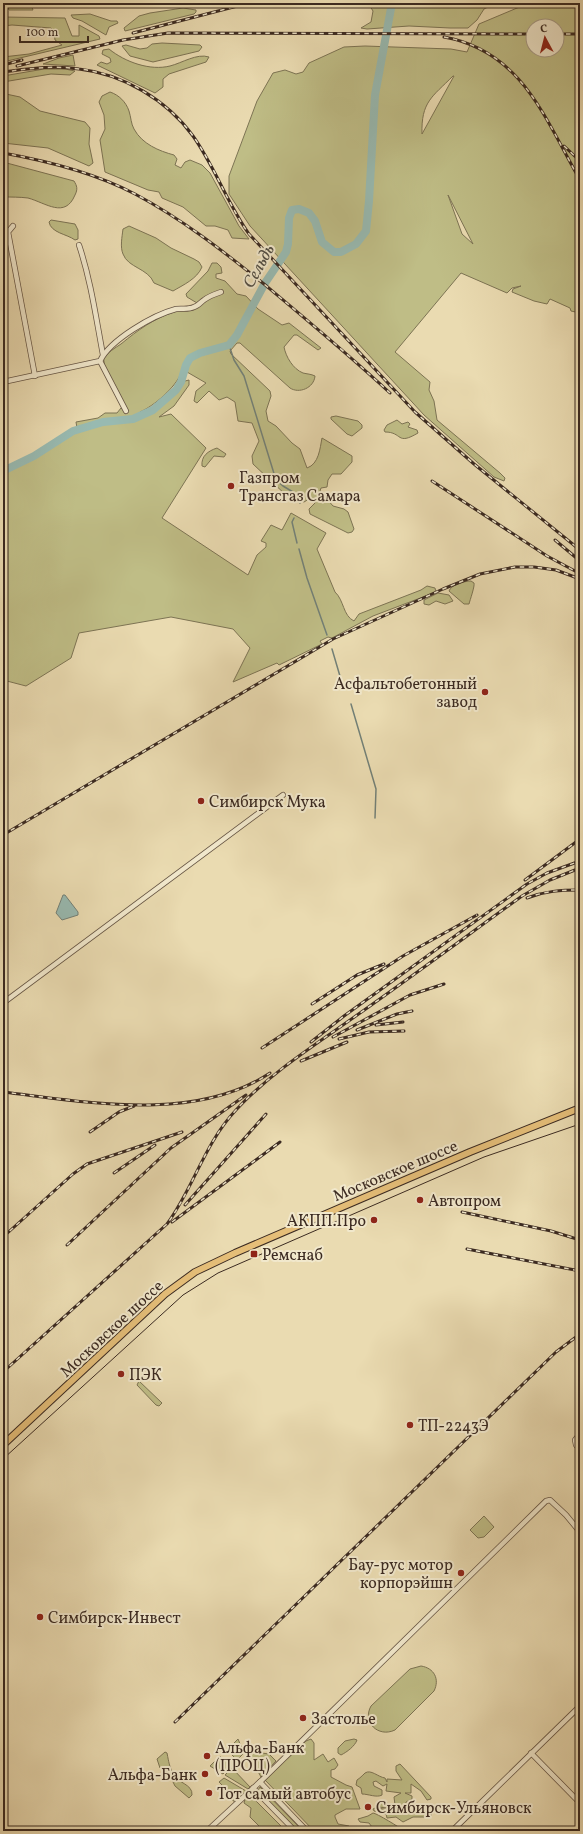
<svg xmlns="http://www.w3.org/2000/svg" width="583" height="1834" font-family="Vollkorn,serif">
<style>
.green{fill:#bfbd86;stroke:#7d7454;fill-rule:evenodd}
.water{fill:#98bab1;stroke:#738077}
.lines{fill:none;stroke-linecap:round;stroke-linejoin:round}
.stream{stroke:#738077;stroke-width:1.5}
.river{stroke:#98bab1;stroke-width:8}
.minor-casing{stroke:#675645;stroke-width:6}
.major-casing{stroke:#3b2a21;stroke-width:8}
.minor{stroke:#f1e8cc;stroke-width:4.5}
.major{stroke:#e5be78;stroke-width:6}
.tram{stroke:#3b2a21;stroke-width:1}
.rail-casing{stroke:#3b2a21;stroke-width:3}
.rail{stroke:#f1e8cc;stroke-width:1.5;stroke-dasharray:4.5;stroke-linecap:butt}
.poi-dot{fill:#8f2418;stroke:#f1e8cc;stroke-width:1.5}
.labels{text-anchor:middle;stroke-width:4;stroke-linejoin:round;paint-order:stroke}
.poi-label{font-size:16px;fill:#3b2a21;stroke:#f1e8cc;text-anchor:start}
.street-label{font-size:16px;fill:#3b2a21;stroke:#f1e8cc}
.water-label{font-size:17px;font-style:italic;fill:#524e45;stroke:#f1e8cc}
</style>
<rect width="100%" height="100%" fill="#eadbb1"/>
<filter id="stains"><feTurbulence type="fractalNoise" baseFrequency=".005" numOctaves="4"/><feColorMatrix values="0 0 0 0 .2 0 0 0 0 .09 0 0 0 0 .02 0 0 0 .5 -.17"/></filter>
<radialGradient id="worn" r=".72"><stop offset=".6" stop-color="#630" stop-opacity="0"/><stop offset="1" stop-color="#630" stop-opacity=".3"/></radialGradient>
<g class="green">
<path d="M8 3H17L18 5H31L33 10H9L7 6Z"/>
<path d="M368 3H496L484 9 477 20 468 28H450L409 26 367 29 361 28 371 22 373 11Z"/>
<path d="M529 3H570L580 6V313L571 311 570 308 550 299 547 304 534 301 512 292 513 289 521 286 512 288 507 293 461 273 395 352 430 382 429 390 434 401 437 420 500 473 505 478 504 481 494 477 424 415 250 226 229 194V176L257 101 273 73 285 70 296 74 303 72 309 63 344 47 365 46 451 49 467 52 479 24ZM533 26H557V50H533ZM453 76H454L422 134C421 102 432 97 453 76ZM448 195 473 244 462 234Z"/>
<path d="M183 8 196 10V12L194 14 125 31 124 28 139 16 150 13Z"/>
<path d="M90 14 111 21H117L118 23 109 27 106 35 82 21 73 18 71 15Z"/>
<path d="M3 17 65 18 72 36H79V25L99 36 100 39 3 62V57L29 54 62 45 55 40 54 32 51 28 12 25 3 26Z"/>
<path d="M162 43 200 45 202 47 199 51 153 62 130 56 122 46 126 45 140 49 147 48 152 44Z"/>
<path d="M109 49C125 62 150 71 170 66 182 63 197 53 209 57L206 62 169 74 163 79V87L155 93 97 65 101 62 107 64 111 62 110 58 102 54 103 50Z"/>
<path d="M73 55 75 66 43 64 59 58Z"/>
<path d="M44 69H65L75 71 70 75 51 74 3 82V76Z"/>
<path d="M110 92C119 95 126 102 129 111 131 117 131 124 134 129 142 144 159 151 174 155L177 159 175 165 181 168 185 162 190 160 202 165 210 173 239 226 249 239 232 238 228 230 215 226H206L183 207 162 198 159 192 148 190 105 172 100 140 105 129 104 115 99 102 102 96Z"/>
<path d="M6 94 20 97 40 111 85 122 90 128 89 144 93 163 89 166 48 148 3 143V95Z"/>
<path d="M3 162 74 181C77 186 78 189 75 195 65 219 46 203 28 198 20 197 11 197 3 197Z"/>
<path d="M51 220 75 224 78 230V239L75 240C67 234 51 233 49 222Z"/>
<path d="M129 226 156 238 171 248 194 259 199 262 202 267C197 279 183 285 173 291L154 283C148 268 128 268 123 254 120 247 122 237 123 229Z"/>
<path d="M212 263H217L221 267 222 273 216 274V278L225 281 237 294 246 296 258 309 282 325 289 323 321 348 318 350 297 335H294L284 347C286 357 293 369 303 373 307 374 311 374 315 376 314 388 299 394 290 388L240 343H237L230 351 231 354 270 391 271 396 266 411 268 421 276 426 292 443 300 449 307 468C319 464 320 448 322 438L352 456V462L341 474H332L328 480 327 487 321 488 320 491 333 506 344 509 348 512 354 529 352 532 348 533 310 514 309 509 315 503 316 498 309 499 304 502 287 496 253 464 252 456 259 441 252 423 238 421 235 402 227 397 219 400 209 391 197 403 194 401 196 391 206 383 187 372 181 373C176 387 154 406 140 412 158 411 173 397 181 382L189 380V385L174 406 159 417 171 414 206 448 162 518 248 575 257 555 266 547V543L261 541 271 525 282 530 291 513 326 533 317 549 335 592C344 600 343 616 354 621L359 614 421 590 427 586 435 588 436 592 373 616 332 638 328 637 320 641 322 644 279 665 277 663 233 682 250 648 233 629 171 617 79 633 71 658 26 686 3 680V471L34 456 73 431 77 428 76 422 98 418 105 413H117L121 408 127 410C121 399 102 369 104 358 108 352 115 348 121 344 138 330 153 319 174 312 187 307 190 314 203 303H197L187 297 186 294 208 271Z"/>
<path d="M336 416 358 421 362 425V428L352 436 347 434 331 419V417Z"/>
<path d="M397 420 402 424 408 422 410 424 408 427 417 430 418 433C396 446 403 432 385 432L384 430 387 425Z"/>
<path d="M217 448 226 454 224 457 214 456 205 467 202 466C201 456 208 451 217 448Z"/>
<path d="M471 581 474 583C475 586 470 600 469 604H464L449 591C451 585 464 581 471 581Z"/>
<path d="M438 593 449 595 453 601 445 604 436 601 429 605 424 604V600Z"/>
<path d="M139 1381 162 1403 159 1406 156 1405 137 1385Z"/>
<path d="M484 1516 494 1527 484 1537 478 1538 470 1530Z"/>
<path d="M421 1666C434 1668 440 1679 434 1691L395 1730C378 1738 362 1722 371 1706L410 1669Z"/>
<path d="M238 1739 244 1753 237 1760 227 1750Z"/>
<path d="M311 1739 314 1743V1760L323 1754 328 1762 334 1758 338 1765 335 1769 331 1770V1777L346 1785 352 1787 360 1809H346L335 1815V1817L338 1824 349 1826 353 1831H314L265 1780 306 1741Z"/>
<path d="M354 1739 357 1740C355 1746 347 1752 341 1755L338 1753V1748L345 1741Z"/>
<path d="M165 1752 167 1753C169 1763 169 1765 173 1774 177 1783 193 1784 192 1795L189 1798 175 1786 170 1776 160 1768 157 1759Z"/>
<path d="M254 1752 269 1754 276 1761 261 1777 248 1753Z"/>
<path d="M220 1756 230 1766 223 1774 210 1766Z"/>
<path d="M400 1764 431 1797V1799L427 1800 421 1791 411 1784V1793H405L412 1796V1799L406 1802V1804L431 1805 433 1808 426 1812 378 1807V1804L382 1802 395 1805 394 1797 401 1793 386 1791 387 1784 383 1786 376 1781 373 1782 374 1786 382 1790V1795C377 1798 368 1794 362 1794L361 1788 356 1785 357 1780C360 1778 362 1776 365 1773 371 1769 378 1777 385 1778L387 1782V1779L402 1780 396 1771V1766Z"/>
<path d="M232 1768 250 1787 248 1789 225 1775Z"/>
<path d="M224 1778 246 1791 235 1801H233L232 1795 219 1782Z"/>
<path d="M260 1787 303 1831H297L258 1790Z"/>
<path d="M246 1796 254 1799 286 1831H264L250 1817 251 1808 244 1803Z"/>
<path d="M375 1808 431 1814 432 1815 428 1817H413L403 1822 396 1817 387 1818 386 1814 374 1811 373 1809Z"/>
<path d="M373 1813C376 1813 401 1828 404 1831H359L372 1827 369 1823 360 1822 358 1819 368 1816Z"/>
</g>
<path class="water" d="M63 895H65L78 912V915L62 920 56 913Z"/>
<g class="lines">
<g class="stream">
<path d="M229 345 234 360 244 376 276 480 283 486 298 495 300 503"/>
<path d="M294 518 292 522 297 543"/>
<path d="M299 549 307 578 327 635"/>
<path d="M332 649 342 683"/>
<path d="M351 704 376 789 375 818"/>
</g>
<path class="river" d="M3 471 34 456 73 431 103 422 133 419 153 410 176 390 181 382 186 365 190 358 200 353 229 345 237 335 265 283 286 252 288 244 289 218 292 210 299 209 309 213 315 221 322 242 334 252H341L356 244 366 231 369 201 375 95 392 3"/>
<defs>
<g id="minor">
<path d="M13 226 8 232 35 376"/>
<path d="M79 245C91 281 96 318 103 355"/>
<path d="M100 361 126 411"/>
<path d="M3 382 100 361C110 340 153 315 176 309 182 308 188 310 194 307 198 306 201 302 204 300 209 296 215 294 221 292"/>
<path d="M3 1003 283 795"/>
<path d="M580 1434 575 1440 576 1445 580 1450"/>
<path d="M531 1753 580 1803"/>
<path d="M260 1782 307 1831"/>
<path d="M253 1788 295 1831"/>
<path d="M207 1831 262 1780 546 1501 550 1500 566 1515 580 1532"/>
<path d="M452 1831 580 1706"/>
</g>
<path id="major" d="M3 1445 165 1294 195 1272 235 1253 470 1152 580 1108"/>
</defs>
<use href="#minor" class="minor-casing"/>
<use href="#major" class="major-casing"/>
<use href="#minor" class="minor"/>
<use href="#major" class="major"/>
<path class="tram" d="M3 1459 183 1295 218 1273 484 1157 580 1124"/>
<defs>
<g id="rail">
<path d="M133 33 249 3"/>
<path d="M557 34H580"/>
<path d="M444 37C522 51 545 119 580 180"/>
<path d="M3 65 22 60"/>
<path d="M17 66 123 40 168 33 533 34"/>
<path d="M3 72C28 69 53 65 79 69 123 74 167 100 193 136 215 167 227 203 249 234L415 412 474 464 580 550"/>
<path d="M564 146 580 161"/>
<path d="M3 153C48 161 95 173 135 194 182 219 223 251 264 284 307 320 349 355 390 393"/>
<path d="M432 481 547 556 575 571"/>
<path d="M555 540 580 561"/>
<path d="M3 835 333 639 443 589 480 574 515 567H534L556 570 580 579"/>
<path d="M525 880 580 839"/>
<path d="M527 898C545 891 561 890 580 890"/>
<path d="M312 1004 357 975 384 964"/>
<path d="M376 1025 403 1022"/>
<path d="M357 1030 397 1014 412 1011"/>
<path d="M333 1037 410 995 444 984"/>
<path d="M339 1039 369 1032 404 1031"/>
<path d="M311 1042 344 1016 527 884 547 873 580 861"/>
<path d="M262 1048 403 956 477 915"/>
<path d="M301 1061 347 1042"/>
<path d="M3 1092C87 1102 195 1123 270 1073"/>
<path d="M90 1132 119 1112 134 1106"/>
<path d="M114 1173 155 1145"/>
<path d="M185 1205 266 1114"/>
<path d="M462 1212 551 1231 580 1240"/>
<path d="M172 1222 280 1142"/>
<path d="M3 1237 73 1174 87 1164 182 1132"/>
<path d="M67 1245 171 1148 246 1095"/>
<path d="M467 1249 580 1271"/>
<path d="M3 1372 167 1224C194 1187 204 1144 236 1110 271 1072 318 1043 360 1013 414 975 468 935 522 896L550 880 580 868"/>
<path d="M175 1722 556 1352 580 1334"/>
</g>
</defs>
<use href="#rail" class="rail-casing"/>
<use href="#rail" class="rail"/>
</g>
<g class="poi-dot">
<circle cx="231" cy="486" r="4"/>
<circle cx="485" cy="692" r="4"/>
<circle cx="201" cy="801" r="4"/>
<circle cx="420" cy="1200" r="4"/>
<circle cx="374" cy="1220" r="4"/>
<rect x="250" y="1250" width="8" height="8" rx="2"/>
<circle cx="121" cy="1374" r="4"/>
<circle cx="410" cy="1425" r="4"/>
<circle cx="461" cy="1573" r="4"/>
<circle cx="40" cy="1617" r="4"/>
<circle cx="303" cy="1718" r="4"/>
<circle cx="207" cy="1756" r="4"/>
<circle cx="205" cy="1774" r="4"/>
<circle cx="209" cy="1793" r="4"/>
<circle cx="368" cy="1807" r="4"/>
</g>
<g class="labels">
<g class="poi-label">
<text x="239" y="483">Газпром<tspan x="239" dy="18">Трансгаз Самара</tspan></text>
<text x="477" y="689" text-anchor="end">Асфальтобетонный<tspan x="477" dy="18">завод</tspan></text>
<text x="209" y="807">Симбирск Мука</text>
<text x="428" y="1206">Автопром</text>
<text x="366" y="1226" text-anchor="end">АКПП.Про</text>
<text x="262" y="1260">Ремснаб</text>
<text x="129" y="1380">ПЭК</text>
<text x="418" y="1431">ТП-2243Э</text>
<text x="453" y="1570" text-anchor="end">Бау-рус мотор<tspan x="453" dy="18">корпорэйшн</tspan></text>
<text x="48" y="1623">Симбирск-Инвест</text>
<text x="311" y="1724">Застолье</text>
<text x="215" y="1753">Альфа-Банк<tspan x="215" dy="18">(ПРОЦ)</tspan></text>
<text x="197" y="1780" text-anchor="end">Альфа-Банк</text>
<text x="217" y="1799">Тот самый автобус</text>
<text x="376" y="1813">Симбирск-Ульяновск</text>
</g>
<g class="street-label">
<text transform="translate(395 1170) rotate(-23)" y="6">Московское шоссе</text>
<text transform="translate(111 1328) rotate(-43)" y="6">Московское шоссе</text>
</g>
<g class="water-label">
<text transform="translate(258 266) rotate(-61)" y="6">Сельдь</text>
</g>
</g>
<rect width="583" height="1834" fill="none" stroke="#eadbb1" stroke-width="16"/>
<rect x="4" y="4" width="575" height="1826" fill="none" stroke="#3b2a21" stroke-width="2"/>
<rect x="8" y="8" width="567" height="1818" fill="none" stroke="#3b2a21"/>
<g transform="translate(545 38) rotate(353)"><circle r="19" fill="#f1e8cc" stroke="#a89c88"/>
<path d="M0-3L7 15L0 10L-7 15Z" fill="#8f2418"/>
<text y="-6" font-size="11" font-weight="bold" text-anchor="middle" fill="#3b2a21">С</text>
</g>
<path d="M20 36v6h68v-6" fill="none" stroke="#3b2a21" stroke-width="2"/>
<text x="26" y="36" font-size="12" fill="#3b2a21" stroke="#f1e8cc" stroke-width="3" paint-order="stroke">100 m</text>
<rect width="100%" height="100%" filter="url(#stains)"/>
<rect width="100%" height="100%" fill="url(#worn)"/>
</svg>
